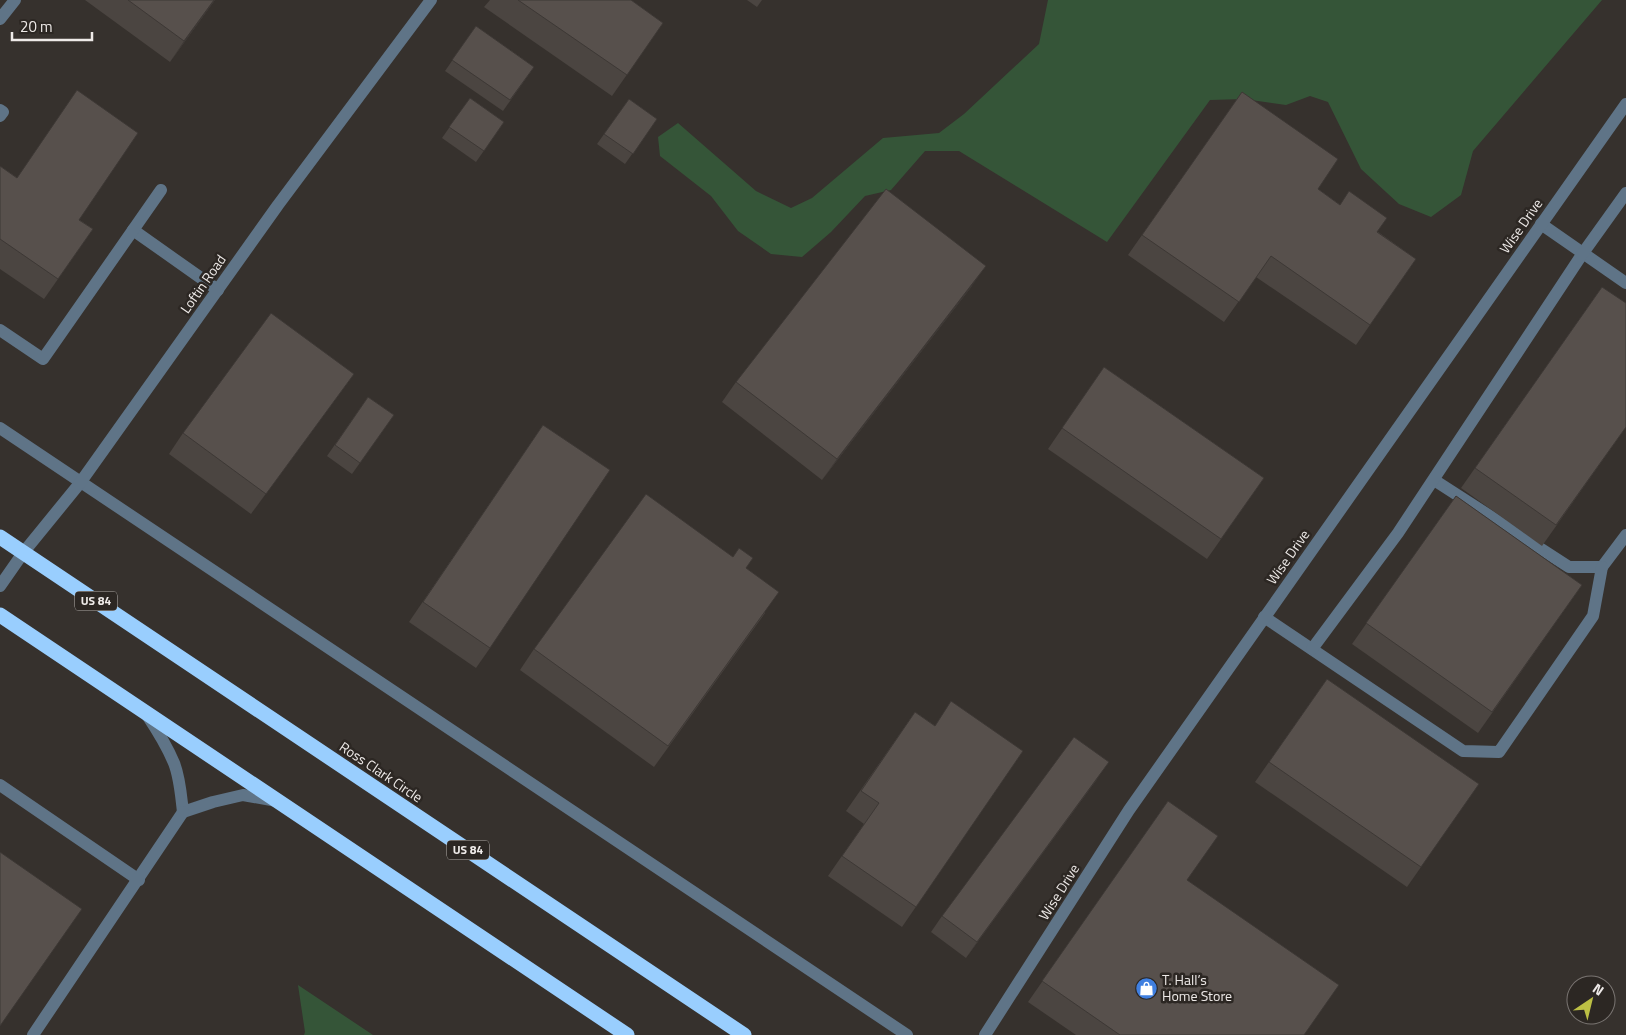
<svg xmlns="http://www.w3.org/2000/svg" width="1626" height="1035" font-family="'Titillium Web',sans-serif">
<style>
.green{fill:#355538}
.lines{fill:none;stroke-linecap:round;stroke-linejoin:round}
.minor{stroke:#5f7487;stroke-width:12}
.highway{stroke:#99cefe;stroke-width:15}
.wall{fill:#4b4541}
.shaded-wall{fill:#3d3835}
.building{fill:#57504c;stroke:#3d3835}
.labels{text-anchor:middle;stroke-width:5;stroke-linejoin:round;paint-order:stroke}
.shield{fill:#2c2723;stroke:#b4b0ad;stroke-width:1}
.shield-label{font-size:12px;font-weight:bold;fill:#eeeae8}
.street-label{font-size:14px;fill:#eeeae8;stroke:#2c2723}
.poi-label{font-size:14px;fill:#eeeae8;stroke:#2c2723;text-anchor:start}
</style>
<rect width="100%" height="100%" fill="#36312d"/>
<g class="green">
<path d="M1048 0H1602L1473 151 1461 195 1431 217 1399 204 1361 169 1328 102 1310 96 1286 105 1244 99 1210 100 1107 242 959 151H925L891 190 865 196 831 232 802 257 771 254 738 231 711 196 660 156 658 137 678 123 756 191 791 208 812 198 883 138 939 133 964 114 1039 44Z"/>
<path d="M298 985 373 1035H304L305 1032Z"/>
</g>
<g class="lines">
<g class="minor">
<path d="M0 19 15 0"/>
<path d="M0 110 3 112 0 116"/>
<path d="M1541 224 1626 283"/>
<path d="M133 230 218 290"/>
<path d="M0 330 43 359 161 190"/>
<path d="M0 428 907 1035"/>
<path d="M1434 480 1569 567H1602L1626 535"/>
<path d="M0 586 23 553 80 483 278 205 431 0"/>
<path d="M1264 617 1463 751 1499 752 1593 616 1602 567"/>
<path d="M1312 649 1398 533 1583 253 1626 193"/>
<path d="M147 715C157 730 167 746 174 763 180 778 181 796 183 812L213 802 243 795 277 801"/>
<path d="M0 785 139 880"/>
<path d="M33 1035 183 812"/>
<path d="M985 1035 1129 810 1626 104"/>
</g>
<g class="highway">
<path d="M0 537 744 1035"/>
<path d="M0 615 627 1035"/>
</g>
</g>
<g class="wall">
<path d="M85 0H215L170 62Z"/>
<path d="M490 0H631L663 23 612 96 484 7Z"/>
<path d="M747 0H762L757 7Z"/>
<path d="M476 26 534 67 503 111 445 71Z"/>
<path d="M1242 92 1318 189 1416 259 1356 345 1256 277 1224 322 1128 255Z"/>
<path d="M470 98 504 122 476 162 442 138Z"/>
<path d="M629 99 657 119 625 164 597 144Z"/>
<path d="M0 166 93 229 44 299 0 269Z"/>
<path d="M972 286 822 480 722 402 736 382Z"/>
<path d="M1602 287 1626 427 1542 546 1461 488Z"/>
<path d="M1104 367 1264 478 1207 559 1048 449Z"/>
<path d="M354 374 251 514 169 454 183 433Z"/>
<path d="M368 397 394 415 352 474 327 456Z"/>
<path d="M543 425 490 648 476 668 409 622Z"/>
<path d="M1456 496 1582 585 1478 733 1352 644Z"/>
<path d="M746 568 765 613 654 767 520 670 534 649Z"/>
<path d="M1327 679 1421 867 1407 887 1255 782Z"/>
<path d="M915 712 934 725 1023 751 902 927 828 876 864 824 846 811Z"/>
<path d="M1098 778 966 958 931 932 942 916Z"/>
<path d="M1168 801 1187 880 1304 1035H1076L1028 1002Z"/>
</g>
<g class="shaded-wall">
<path d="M214 0H215L170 62 184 41Z"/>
<path d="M986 266 972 286 822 480 837 459Z"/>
<path d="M354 374 339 394 251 514 266 494Z"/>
<path d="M1109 762 1098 778 966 958 977 942Z"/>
</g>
<g class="building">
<path d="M128 0H214L184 41Z"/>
<path d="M518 0H631L663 23 627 75Z"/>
<path d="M476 26 534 67 510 100 452 60Z"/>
<path d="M77 90 138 133 79 220 93 229 58 279 0 239V166L17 178Z"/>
<path d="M1242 92 1338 159 1318 189 1340 205 1349 191 1387 218 1377 232 1416 259 1370 325 1271 256 1239 302 1142 235Z"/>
<path d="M470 98 504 122 484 151 449 127Z"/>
<path d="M629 99 657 119 633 154 604 134Z"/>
<path d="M886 189 986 266 837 459 736 382Z"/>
<path d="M1602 287 1626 303V427L1556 525 1475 468Z"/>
<path d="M271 313 354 374 266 494 183 433Z"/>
<path d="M1104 367 1264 478 1221 539 1062 428Z"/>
<path d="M368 397 394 415 360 463 335 445Z"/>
<path d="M543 425 610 470 490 648 423 602Z"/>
<path d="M646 494 733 557 739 548 753 558 746 568 779 592 668 746 534 649Z"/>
<path d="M1456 496 1582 585 1492 712 1366 623Z"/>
<path d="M1327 679 1479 784 1421 867 1269 762Z"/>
<path d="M951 701 1023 751 916 907 842 856 879 803 861 791 915 712 935 726Z"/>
<path d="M1074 737 1109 762 977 942 942 916Z"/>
<path d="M1168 801 1218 836 1187 880 1339 985 1304 1035H1120L1042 981Z"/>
<path d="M0 852 82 909 0 1026Z"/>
</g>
<defs>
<symbol id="shop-disc" viewBox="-11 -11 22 22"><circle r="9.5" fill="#3f7fe0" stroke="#2c2723"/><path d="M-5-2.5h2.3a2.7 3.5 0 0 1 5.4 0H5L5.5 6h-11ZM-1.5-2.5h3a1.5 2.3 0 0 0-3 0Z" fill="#fff"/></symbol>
</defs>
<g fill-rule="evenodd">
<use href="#shop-disc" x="1134" y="976" width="25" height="25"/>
</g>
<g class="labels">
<g class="shield">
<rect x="75" y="591.5" width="42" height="19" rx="4"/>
<rect x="447" y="840.5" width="42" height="19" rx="4"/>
</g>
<g class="shield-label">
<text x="96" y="605">US 84</text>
<text x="468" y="854">US 84</text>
</g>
<g class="street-label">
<text transform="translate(1521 226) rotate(-55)" y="5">Wise Drive</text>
<text transform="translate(203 284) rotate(-55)" y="5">Loftin Road</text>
<text transform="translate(1288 557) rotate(-55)" y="5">Wise Drive</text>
<text transform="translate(381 772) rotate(34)" y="5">Ross Clark Circle</text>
<text transform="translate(1059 892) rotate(-58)" y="5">Wise Drive</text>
</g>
<g class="poi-label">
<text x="1162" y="985">T. Hall’s<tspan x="1162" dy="16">Home Store</tspan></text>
</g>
</g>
<g transform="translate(1591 1000) rotate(35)"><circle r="24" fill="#2c2723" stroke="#7a7572"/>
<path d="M0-4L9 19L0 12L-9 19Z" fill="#bcbf44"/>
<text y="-8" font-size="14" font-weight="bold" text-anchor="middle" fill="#eeeae8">N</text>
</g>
<path d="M12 32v8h80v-8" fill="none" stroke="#eeeae8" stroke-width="2.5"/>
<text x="20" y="32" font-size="15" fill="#eeeae8" stroke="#2c2723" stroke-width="4" paint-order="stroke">20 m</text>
</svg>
